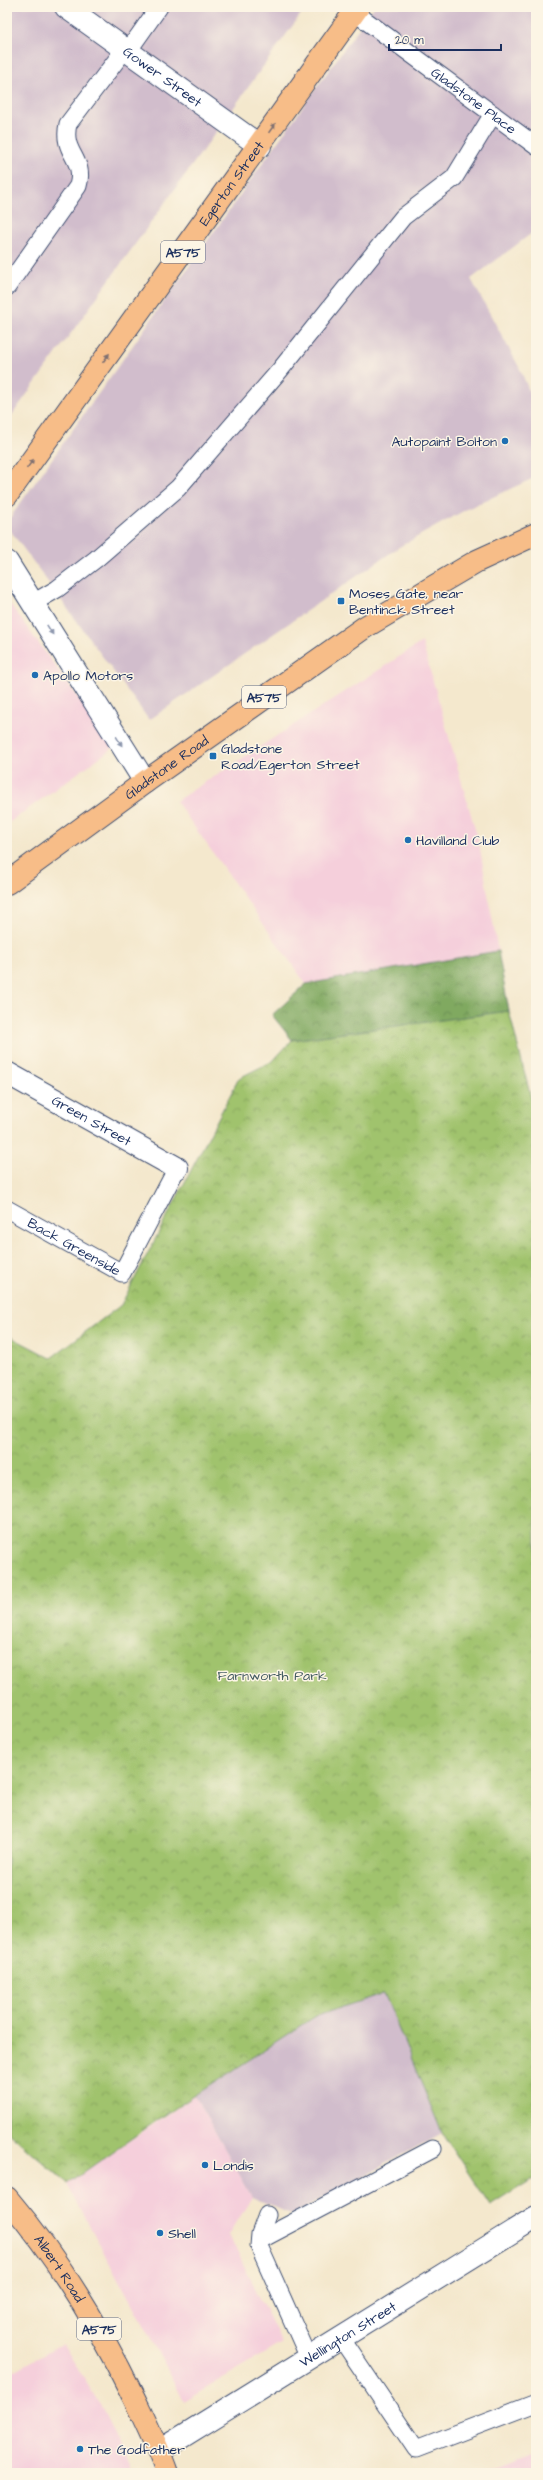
<svg xmlns="http://www.w3.org/2000/svg" width="543" height="2480" font-family="'Architects Daughter',sans-serif">
<style>
.built{fill:#f5cfdb}
.industrial{fill:#d1bdcc}
.forest{fill:url(#forest-crowns);stroke:#4e6c5f}
.park{fill:url(#park-crowns);stroke:#5e7966}
.lines{fill:none;stroke-linecap:round;stroke-linejoin:round}
.service-casing{stroke:#3c4b6f;stroke-width:19}
.minor-casing{stroke:#3c4b6f;stroke-width:24}
.primary-casing{stroke:#3c4b6f;stroke-width:24}
.service{stroke:#fff;stroke-width:17}
.minor{stroke:#fff;stroke-width:22}
.primary{stroke:#f7bd88;stroke-width:22}
.oneway{fill:#7e6f71}
.oneway2{fill:#8d97ae}
.poi-dot{fill:#1f6fb2;stroke:#fcf5e5;stroke-width:1.5}
.labels{text-anchor:middle;stroke-width:3;stroke-linejoin:round;paint-order:stroke}
.shield{fill:#fcf5e5;stroke:#5e6a86;stroke-width:1}
.shield-label{font-size:13px;font-weight:bold;fill:#1b2f5e}
.street-label{font-size:14px;fill:#1b2f5e;stroke:#fcf5e5}
.poi-label{font-size:14px;fill:#1b2f5e;stroke:#fcf5e5;text-anchor:start}
.park-label{font-size:14px;fill:#435b62;stroke:#fcf5e5}
</style>
<defs>
<pattern id="forest-crowns" width="20" height="18" patternUnits="userSpaceOnUse"><rect width="20" height="18" fill="#80a960"/><path d="M2 6a3 3 0 1 1 6 0M12 15a3 3 0 1 1 6 0" fill="none" stroke="#688a52"/></pattern>
<pattern id="park-crowns" width="20" height="18" patternUnits="userSpaceOnUse"><rect width="20" height="18" fill="#a0c36d"/><path d="M2 6a3 3 0 1 1 6 0M12 15a3 3 0 1 1 6 0" fill="none" stroke="#829f5d"/></pattern>
</defs>
<rect width="100%" height="100%" fill="#fcf5e5"/>
<filter id="ink" filterUnits="userSpaceOnUse"><feTurbulence type="fractalNoise" baseFrequency=".025" numOctaves="2"/><feDisplacementMap in="SourceGraphic" scale="8" xChannelSelector="R" yChannelSelector="G"/><feConvolveMatrix kernelMatrix="1 2 1 2 8 2 1 2 1" color-interpolation-filters="sRGB"/></filter>
<filter id="wash" filterUnits="userSpaceOnUse"><feTurbulence type="fractalNoise" baseFrequency=".012" numOctaves="4" result="noise"/><feDisplacementMap in="SourceGraphic" scale="16" xChannelSelector="R" yChannelSelector="G"/><feGaussianBlur stdDeviation="0.9" result="paint"/><feColorMatrix in="noise" values="0 0 0 0 0 0 0 0 0 0 0 0 0 0 0 0 0 1.4 0 .05"/><feComposite in="paint" operator="in"/></filter>
<g filter="url(#wash)">
<rect width="100%" height="100%" fill="#f4e8cd"/>
<g class="built">
<path d="M7 600 114 747 7 824Z"/>
<path d="M422 642 479 843 498 951 306 984 176 801Z"/>
<path d="M195 2096 252 2197 229 2235 282 2343 184 2401 67 2184Z"/>
<path d="M63 2344 106 2415 134 2473H7V2375Z"/>
<path d="M536 2455V2473H483Z"/>
</g>
<g class="industrial">
<path d="M7 7H306L7 422Z"/>
<path d="M374 7H536V230L471 279 519 367 536 407V477L467 509 399 547 149 720 7 526V522Z"/>
<path d="M385 1993 442 2133 293 2215 252 2197 195 2096 316 2016Z"/>
</g>
<path class="forest" d="M498 951 509 1011 292 1040 272 1015 306 984Z"/>
<path class="park" d="M509 1011 536 1118V2177L490 2206 442 2133 384 1993 316 2016 159 2119 67 2184 7 2131V1335L51 1358 121 1305 239 1078 273 1061 292 1040Z"/>
</g>
<g filter="url(#ink)">
<g class="lines">
<defs>
<g id="service">
<path id="s1" d="M354 12 536 146"/>
<path d="M128 51 159 7"/>
<path d="M7 287 78 186C86 158 61 154 68 124L125 49"/>
<path d="M33 603 57 589 96 559 178 488 280 370 403 217 454 178 493 114"/>
<path id="s2" d="M7 1209 122 1273 177 1168"/>
<path d="M267 2215 260 2234 259 2246 309 2358"/>
<path d="M260 2240 433 2149"/>
<path d="M341 2338 416 2449 536 2403"/>
</g>
<g id="minor">
<path id="s3" d="M66 7 260 146"/>
<path d="M7 562 145 782"/>
<path id="s4" d="M7 1073 177 1168"/>
<path id="s5" d="M159 2451 536 2217"/>
</g>
<g id="primary">
<path id="s6" d="M7 495 358 7"/>
<path id="s7" d="M7 883 145 782 365 627 477 561 536 534"/>
<path id="s8" d="M7 2198C59 2259 99 2326 134 2398 146 2423 158 2447 167 2473"/>
</g>
</defs>
<use href="#service" class="service-casing"/>
<use href="#minor" class="minor-casing"/>
<use href="#primary" class="primary-casing"/>
<use href="#service" class="service"/>
<use href="#minor" class="minor"/>
<use href="#primary" class="primary"/>
</g>
<defs><path id="oneway-solid" d="M-6-.8H1V-3.2L6.5 0L1 3.2V.8H-6Z"/></defs>
<g class="oneway">
<use href="#oneway-solid" transform="translate(272 128) rotate(-55)"/>
<use href="#oneway-solid" transform="translate(106 358) rotate(-54)"/>
<use href="#oneway-solid" transform="translate(30 464) rotate(-54)"/>
</g>
<g class="oneway2">
<use href="#oneway-solid" transform="translate(50 630) rotate(58)"/>
<use href="#oneway-solid" transform="translate(119 741) rotate(58)"/>
</g>
</g>
<g class="poi-dot">
<circle cx="505" cy="441" r="4"/>
<rect x="337" y="597" width="8" height="8" rx="2"/>
<circle cx="35" cy="675" r="4"/>
<rect x="209" y="752" width="8" height="8" rx="2"/>
<circle cx="408" cy="840" r="4"/>
<circle cx="205" cy="2165" r="4"/>
<circle cx="160" cy="2233" r="4"/>
<circle cx="80" cy="2449" r="4"/>
</g>
<g class="labels">
<g class="shield">
<rect x="161" y="241" width="44" height="22" rx="3"/>
<rect x="242" y="686" width="44" height="22" rx="3"/>
<rect x="77" y="2318" width="44" height="22" rx="3"/>
</g>
<g class="shield-label">
<text x="183" y="257">A575</text>
<text x="264" y="702">A575</text>
<text x="99" y="2334">A575</text>
</g>
<g class="street-label">
<text dy="5" stroke="none"><textPath href="#s3" startOffset="119">Gower Street</textPath></text>
<text dy="5" stroke="none"><textPath href="#s1" startOffset="149">Gladstone Place</textPath></text>
<text dy="5" stroke="none"><textPath href="#s6" startOffset="384">Egerton Street</textPath></text>
<text dy="5" stroke="none"><textPath href="#s7" startOffset="197">Gladstone Road</textPath></text>
<text dy="5" stroke="none"><textPath href="#s4" startOffset="97">Green Street</textPath></text>
<text dy="5" stroke="none"><textPath href="#s2" startOffset="77">Back Greenside</textPath></text>
<text dy="5" stroke="none"><textPath href="#s8" startOffset="88">Albert Road</textPath></text>
<text dy="5" stroke="none"><textPath href="#s5" startOffset="222">Wellington Street</textPath></text>
</g>
<g class="poi-label">
<text x="497" y="446" text-anchor="end">Autopaint Bolton</text>
<text x="349" y="598">Moses Gate, near<tspan x="349" dy="16">Bentinck Street</tspan></text>
<text x="43" y="680">Apollo Motors</text>
<text x="221" y="753">Gladstone<tspan x="221" dy="16">Road/Egerton Street</tspan></text>
<text x="416" y="845">Havilland Club</text>
<text x="213" y="2170">Londis</text>
<text x="168" y="2238">Shell</text>
<text x="88" y="2454">The Godfather</text>
</g>
<g class="park-label">
<text x="272" y="1680">Farnworth Park</text>
</g>
</g>
<rect width="543" height="2480" fill="none" stroke="#fcf5e5" stroke-width="24"/>
<path d="M389 44v6h112v-6" fill="none" stroke="#1b2f5e" stroke-width="2"/>
<text x="395" y="44" font-size="12" fill="#1b2f5e" stroke="#fcf5e5" stroke-width="3" paint-order="stroke">20 m</text>
</svg>
